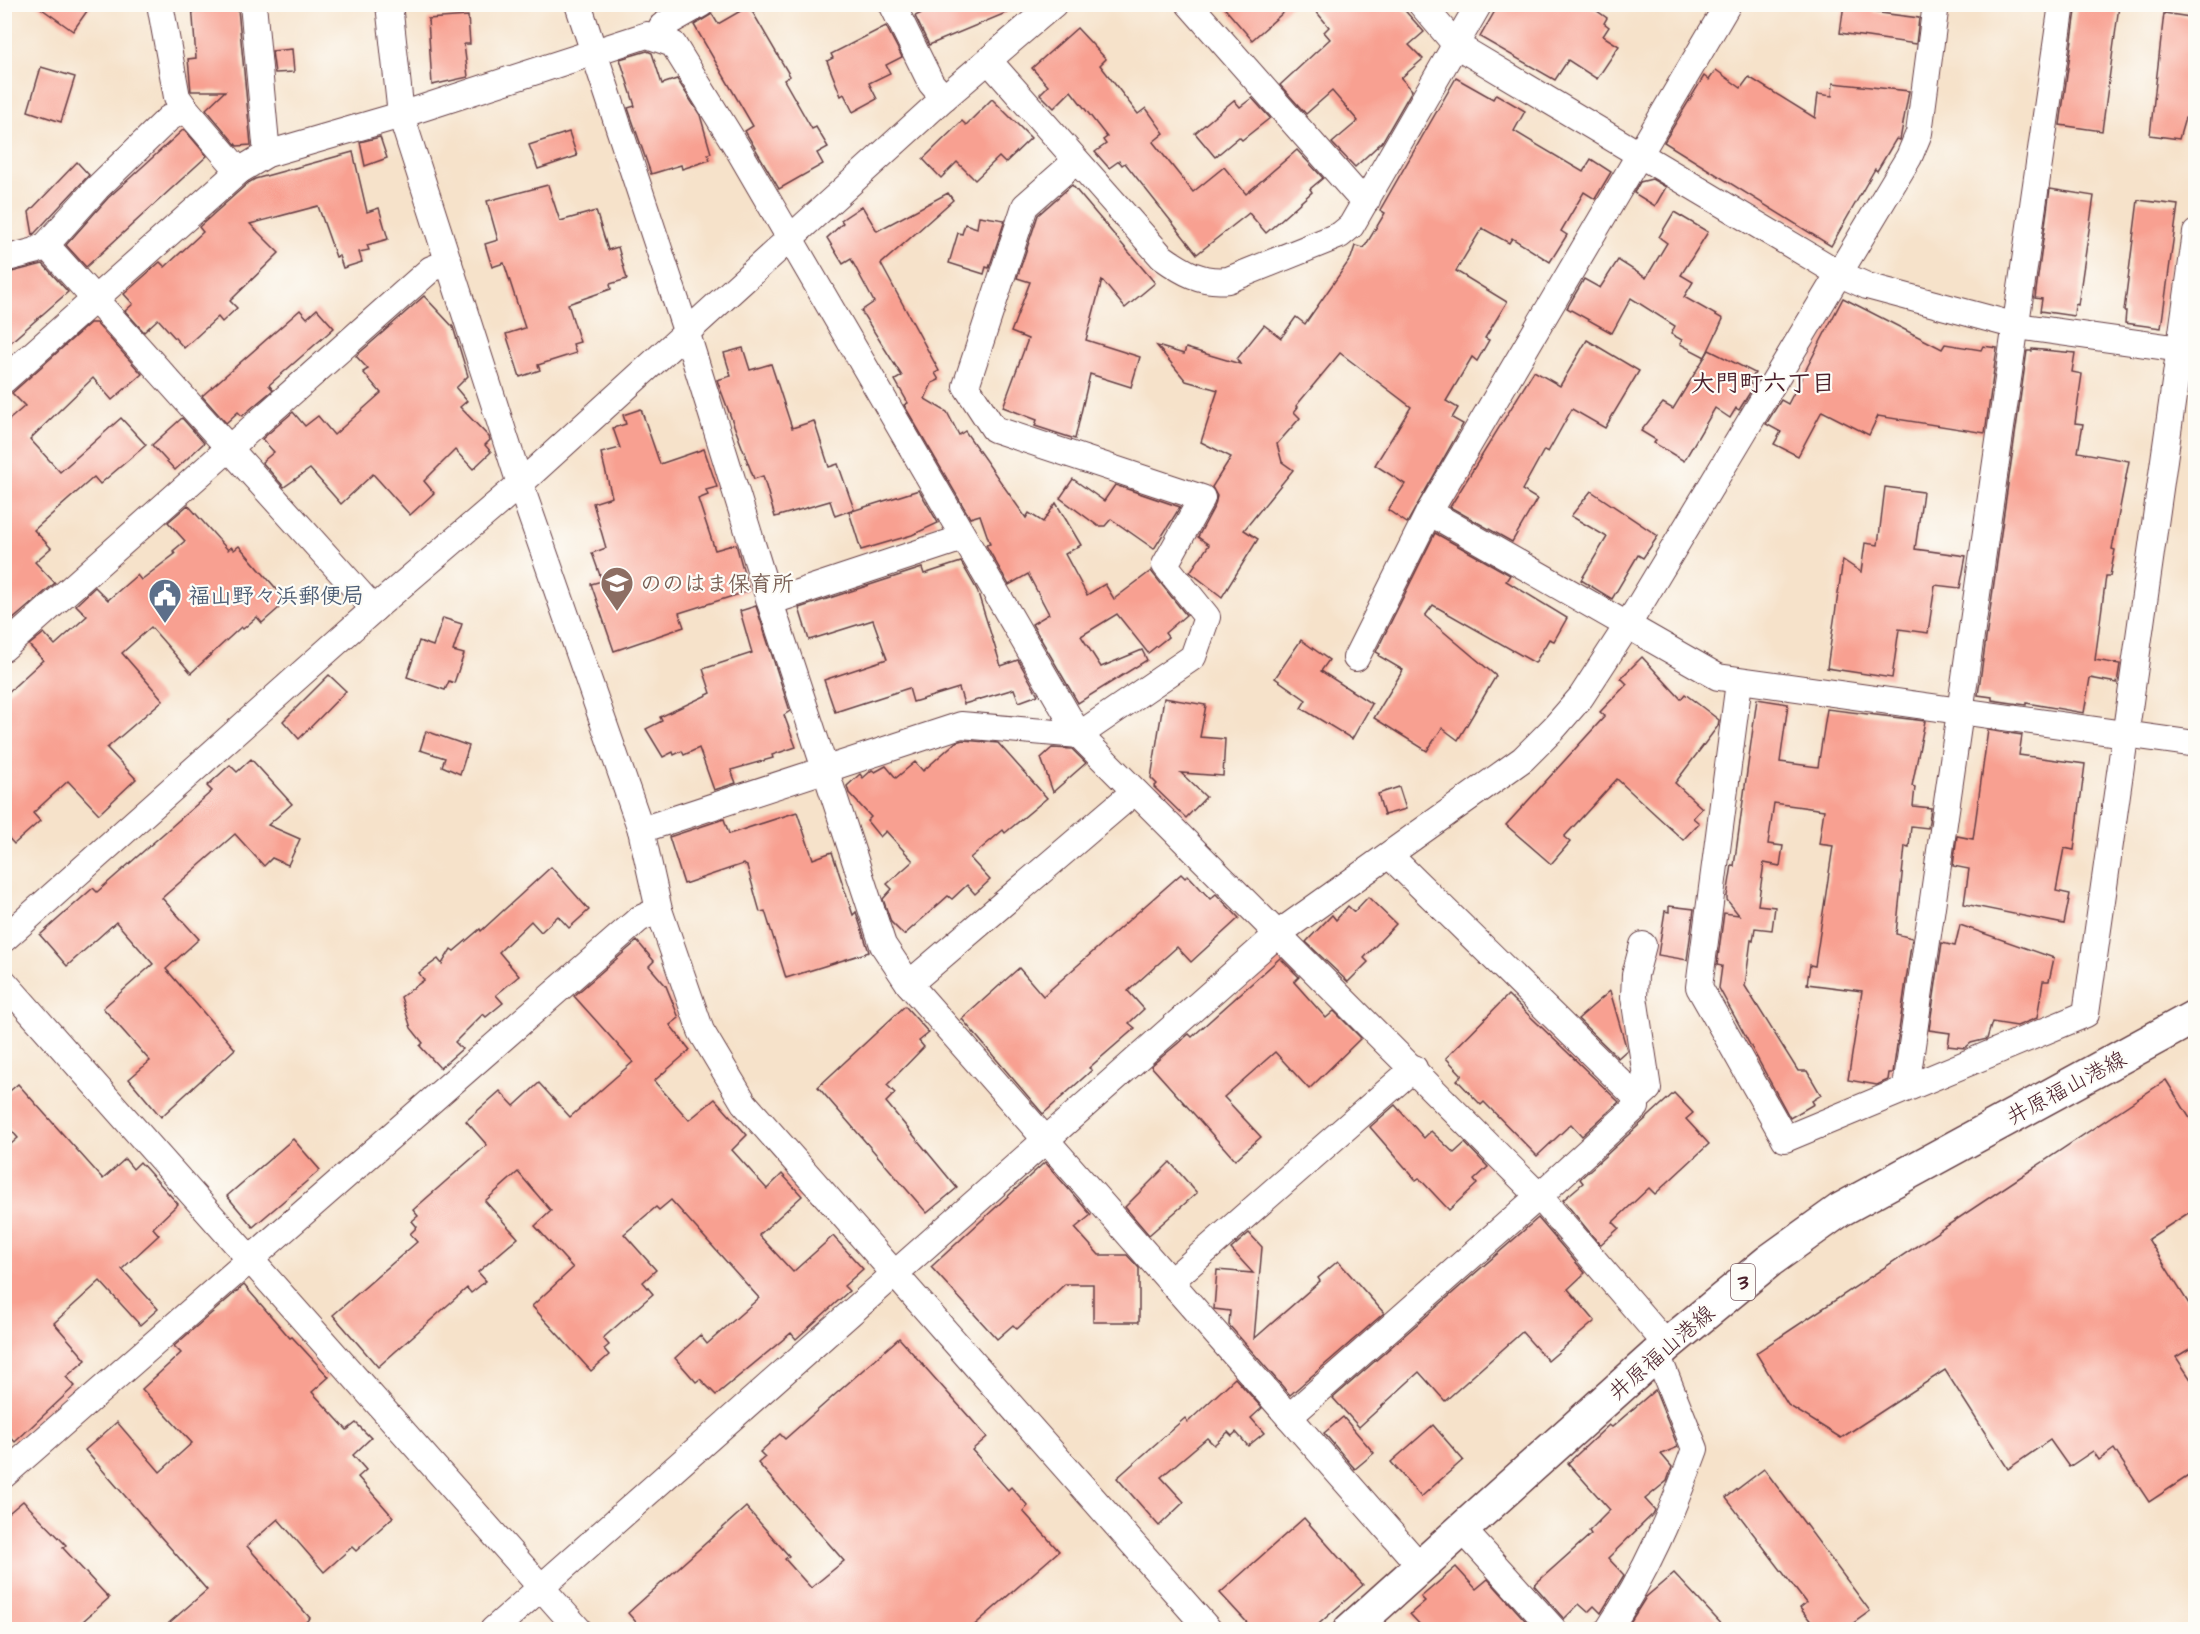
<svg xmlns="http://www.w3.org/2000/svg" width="2200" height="1634" font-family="'Architects Daughter','Klee One',sans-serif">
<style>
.building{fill:#f8a091}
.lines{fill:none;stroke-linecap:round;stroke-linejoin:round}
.minor-casing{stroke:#643c43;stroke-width:28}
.major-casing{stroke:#643c43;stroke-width:36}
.minor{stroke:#fff;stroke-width:26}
.major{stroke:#fff;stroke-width:33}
.labels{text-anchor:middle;stroke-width:4.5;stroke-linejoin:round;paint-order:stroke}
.shield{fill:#fdfcf7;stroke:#806168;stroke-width:1.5}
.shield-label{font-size:21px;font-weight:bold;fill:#4a1f2b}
.education-label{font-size:22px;font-weight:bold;fill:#785e54;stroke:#fdfcf7;text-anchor:start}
.service-label{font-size:22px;font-weight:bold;fill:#4e5e75;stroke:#fdfcf7;text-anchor:start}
.street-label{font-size:22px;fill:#4a1f2b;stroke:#fdfcf7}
.neighbourhood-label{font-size:24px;font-weight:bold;fill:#4a1f2b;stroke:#fdfcf7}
</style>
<rect width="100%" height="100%" fill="#fdfcf7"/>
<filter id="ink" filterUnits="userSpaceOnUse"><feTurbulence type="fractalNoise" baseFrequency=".0167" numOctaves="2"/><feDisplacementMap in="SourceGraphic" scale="12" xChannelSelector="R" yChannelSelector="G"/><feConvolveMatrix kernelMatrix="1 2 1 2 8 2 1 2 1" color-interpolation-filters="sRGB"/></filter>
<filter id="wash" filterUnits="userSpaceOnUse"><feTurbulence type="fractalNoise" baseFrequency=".008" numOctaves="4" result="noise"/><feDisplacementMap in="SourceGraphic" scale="24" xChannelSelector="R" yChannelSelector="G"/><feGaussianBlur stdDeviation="1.35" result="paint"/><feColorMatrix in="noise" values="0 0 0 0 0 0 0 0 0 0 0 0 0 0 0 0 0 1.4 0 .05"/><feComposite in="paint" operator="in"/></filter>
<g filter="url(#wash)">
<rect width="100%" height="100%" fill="#f6e2ca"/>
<g id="blocks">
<g class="building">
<path d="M35 4H92L73 31Z"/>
<path d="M192 4H228V10L238 9 251 145 237 146 206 109 225 91H191L188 59 196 58Z"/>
<path d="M941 4H1025V5L929 45 915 16Z"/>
<path d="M1221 4H1293L1252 40Z"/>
<path d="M1310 4H1399L1424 32 1409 45 1423 59 1401 78 1412 90 1382 142 1355 167 1332 143 1358 121 1332 91 1306 114 1280 85 1330 39 1324 32 1329 27Z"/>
<path d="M1499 4H1587L1607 18 1604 23 1609 27 1603 36 1619 46 1597 79 1568 60 1555 80 1480 37Z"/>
<path d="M1844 4H1875L1873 12 1919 18 1916 44 1840 33Z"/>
<path d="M2077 4 2119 6 2102 131 2060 125Z"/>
<path d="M749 6 790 76 784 80 812 129 816 127 828 147 817 153 823 164 779 189 745 131 753 126 694 25 712 14 718 24Z"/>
<path d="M2164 13 2196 18V77L2190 119 2185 118 2179 139 2150 135Z"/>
<path d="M468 16 470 44H464L468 77 432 85 428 19Z"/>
<path d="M886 26 902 57 886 65 890 73 869 83 877 99 853 112 844 94 841 96 827 61 833 58 831 54Z"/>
<path d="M1077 28 1106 59 1100 65 1138 114 1146 108 1164 133 1153 142 1193 192 1224 167 1246 194 1297 150 1323 178 1310 189 1312 192 1266 233 1249 213 1197 254 1125 163 1122 165 1119 161 1109 168 1095 152 1106 144 1103 140 1107 137 1071 91 1054 108 1040 94 1048 86 1032 68Z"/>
<path d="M292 49 294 72 275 73 272 51Z"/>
<path d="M647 51 652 53 662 84 677 79 700 115 711 153 708 154 710 160 682 169 681 165 651 174 628 108 635 106 620 59Z"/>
<path d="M41 67 75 77 61 122 28 111Z"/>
<path d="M1716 70 1741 88 1749 77 1815 118 1818 94 1832 96 1833 83 1909 91 1900 140 1896 139 1877 171 1875 169 1831 246 1664 142 1704 76 1709 80Z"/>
<path d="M1456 78 1493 99 1496 94 1525 111 1514 131 1583 172 1591 159 1611 172 1595 199 1584 192 1561 231 1567 235 1550 262 1512 238 1509 243 1482 228 1456 271 1507 302 1485 338 1489 340 1477 361 1472 357 1446 401 1458 408 1452 418 1463 424 1407 523 1388 510 1405 484 1375 465 1411 407 1340 353 1296 406 1298 407 1294 412 1300 418 1277 444 1282 462 1293 470 1244 530 1258 539 1222 597 1190 572 1209 545 1198 537 1215 505 1217 496 1212 487 1231 457 1201 442 1218 390 1186 381 1157 346 1184 354 1186 348 1240 364 1237 359 1264 325 1281 338 1296 317 1305 324 1351 258 1355 246 1364 248 1385 213 1380 210Z"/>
<path d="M1252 98 1270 118 1242 140 1239 137 1215 157 1195 133 1234 100 1240 107Z"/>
<path d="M992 99 1031 138 1005 163 999 157 975 180 957 162 941 178 923 159 962 121 966 125Z"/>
<path d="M184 129 207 156 86 267 66 245 108 198Z"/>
<path d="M569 132 577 156 538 169 529 145Z"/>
<path d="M380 137 387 158 365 166 360 142Z"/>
<path d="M353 152 367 212 379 208 388 239 367 245 369 250 359 252 362 262 343 268 339 256 336 257 318 206 250 224 279 253 230 301 237 308 222 322 218 317 184 348 158 319 144 332 125 311 133 304 124 294 160 262 165 267 203 232 199 227 248 183 255 179Z"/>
<path d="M77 162 89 175 33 235 29 212Z"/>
<path d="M1652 179 1666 187 1655 206 1634 193 1640 182Z"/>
<path d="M548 185 560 221 596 211 608 250 618 247 627 279 610 284 611 289 568 304 580 342 573 344 576 353 538 365 540 370 520 377 506 334 525 328 504 263 492 267 485 244 498 240 487 201Z"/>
<path d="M1072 185 1155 283 1125 308 1102 280 1086 340 1140 357 1131 387 1090 374 1075 439 1035 426 1037 420 1003 407 1028 339 1011 332 1030 282 1017 278 1038 215Z"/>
<path d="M2050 189 2094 196 2078 305 2075 304 2074 316 2040 311 2042 299 2035 298Z"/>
<path d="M948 193 953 200 881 264 939 371 935 373 939 380 932 383 925 399 947 412 959 435 965 431 1026 518 1029 513 1043 522 1056 503 1081 545 1065 554 1087 595 1105 584 1114 599 1151 571 1186 615 1165 633 1168 637 1148 653 1117 614 1081 636 1101 667 1142 650 1147 660 1078 703 1032 624 1049 614 1028 574 1009 585 986 545 990 544 980 515 970 518 904 405 908 403 895 380 902 376 861 311 874 302 851 259 843 264 827 238 843 223 841 220 862 206 877 231Z"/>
<path d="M2138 200 2178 205 2161 328 2125 323 2126 311H2124Z"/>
<path d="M1674 212 1708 232 1681 275 1693 282 1684 297 1723 319 1705 357 1680 344 1682 340 1671 334 1675 326 1631 298 1612 333 1567 308 1584 279 1600 288 1618 260 1646 278 1667 243 1659 237Z"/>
<path d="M979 216 1005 220 989 268 986 267 984 274 949 263 958 233 962 234 965 224 977 228Z"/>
<path d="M43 264 68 292 4 348V274Z"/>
<path d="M424 296 453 327 468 376 456 388 467 401 460 407 489 437 490 440 485 445 491 452 473 469 455 450 424 481 434 493 410 515 373 474 341 504 310 469 284 487 262 462 274 452 262 439 293 412 305 426 318 416 334 435 381 393 363 372 368 369 356 356Z"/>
<path d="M1843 298 1942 349 1945 344 1981 350 1983 346 1997 348 1985 433 1878 416 1869 435 1822 411 1798 456 1774 444 1781 432 1766 424 1781 400 1788 404Z"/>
<path d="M317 309 334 328 269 385 273 390 242 416 238 412 226 423 202 396 300 310 307 318Z"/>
<path d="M90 323H96L142 374 112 400 93 378 30 439 60 472 121 418 146 445 100 484 94 477 34 530 51 548 35 562 55 583 4 627V424L25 406 12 393Z"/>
<path d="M1587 340 1639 371 1605 428 1572 409 1548 452 1544 450 1522 490 1537 499 1512 542 1450 507 1534 371 1560 386Z"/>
<path d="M743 348 750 370 771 364 792 428 814 421 829 467 838 464 854 509 835 516 830 501 775 517 763 476 754 479 717 380 731 376 724 353Z"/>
<path d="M2032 349 2075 353 2072 372 2082 374 2075 423 2083 424 2078 452 2129 461 2112 549 2115 550 2110 576H2106L2095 660 2120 664 2117 683 2090 678 2084 713 2026 703V705L1992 700V697L1978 695 2027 351H2032Z"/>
<path d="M1709 350 1755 373 1749 383 1754 386 1739 410 1736 408 1730 418 1715 408 1684 461 1654 443 1656 440 1641 431 1663 403 1673 409Z"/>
<path d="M641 409 660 464 704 449 717 487 706 490 708 495 698 499 715 550 736 544 749 591 679 613 684 627 614 651 591 584 602 581 592 553 606 548 593 503 612 497 601 453 620 448 613 428 626 424 623 415Z"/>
<path d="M182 418 204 443 175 470 152 445Z"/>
<path d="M1073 479 1104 501 1115 485 1180 507 1154 549 1111 519 1105 526H1098L1060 498Z"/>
<path d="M1885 487 1923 492 1915 549 1966 556 1960 588 1935 585 1928 633 1899 629 1892 678 1827 668 1843 560 1861 572 1865 543 1878 545Z"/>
<path d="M919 490 938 523 912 535 861 550 849 512Z"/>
<path d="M1591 491 1658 536 1643 558 1638 555 1612 599 1581 580 1607 537 1571 516Z"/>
<path d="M188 505 228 550 231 547 234 550 239 546 287 601 262 623 257 617 243 629 241 627 191 673 151 627 122 653 163 700 107 748 136 779 99 814 68 781 33 813 40 821 14 844 4 833V696L43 660 29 645 44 633 55 645 87 616 76 605 95 587 108 600 137 575 141 580 175 554 173 551 185 541 168 522Z"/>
<path d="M1435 533 1510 575 1506 581 1567 618 1554 641 1549 639 1535 663 1433 605 1425 616 1496 676 1458 740 1442 728 1427 751 1374 718 1403 670 1379 656 1380 654 1376 652Z"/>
<path d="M961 562 977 590 1001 666 1018 660 1038 695 1019 702 1014 689 964 704 959 688 913 702 909 688 835 712 824 680 887 659 873 620 809 640 799 608 922 568 924 574Z"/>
<path d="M756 606 790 711 784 715 796 747 772 755 773 758 731 770 736 783 714 790 699 748 684 755 682 751 674 755 673 752 663 757 646 729 662 721 660 717 711 693 703 669 752 653 740 611Z"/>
<path d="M443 618 462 624 453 651 464 654 454 683 449 681 445 690 407 677 419 641 433 646Z"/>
<path d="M1301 640 1329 660 1321 671 1372 704 1352 739 1301 708 1306 700 1275 678Z"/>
<path d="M1642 657 1681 699 1685 694 1719 720 1718 726 1675 783 1702 808 1693 818 1699 823 1683 840 1617 779 1564 837 1570 842 1551 864 1506 825 1605 716 1600 712 1627 684 1621 678Z"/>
<path d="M329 675 346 691 299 739 283 721Z"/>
<path d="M1164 698 1206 705 1200 737 1225 739 1223 776 1181 773 1206 797 1186 818 1154 787 1157 784 1151 778Z"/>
<path d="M1757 699 1788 704 1780 762 1818 767 1827 709 1925 721 1912 786 1915 787 1913 806 1931 808 1928 828 1911 826 1909 847 1905 846 1896 934 1912 938 1893 1073H1889L1888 1080 1877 1085 1848 1080 1862 991 1807 984 1810 965 1815 966 1833 846 1819 844 1824 810 1774 803 1768 844 1783 846 1780 866 1764 863 1758 905 1775 907 1772 930 1755 928 1753 941 1751 940 1745 986 1798 1071H1807L1821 1095 1812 1101 1814 1104 1790 1118 1719 988 1722 966 1717 965 1724 913 1739 915 1727 900V896L1732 865 1734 866Z"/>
<path d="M1988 730 2022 735 2019 755 2085 764 2074 850 2064 848 2056 891 2070 894 2064 924 1964 904 1969 869 1953 866 1957 836 1973 839Z"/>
<path d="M426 731 469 746 460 774 442 766 445 758 420 750Z"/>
<path d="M963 740 998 743 1047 798 1005 833 1003 830 970 858 990 880 975 894 967 885 952 899 948 896 904 935 891 922 883 899 892 889 887 884 913 861 886 831 880 837 867 821 871 817 849 793 847 786 860 774 863 778 872 770 875 772 886 766 896 778 915 762 923 771 956 742Z"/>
<path d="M1052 748 1072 749 1086 763 1053 792 1041 758Z"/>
<path d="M251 759 292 804 268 825 300 839 288 865 272 858 264 866 235 834 162 898 199 939 166 969 235 1049 161 1117 129 1079 150 1061 103 1008 153 964 116 922 67 966 40 935 93 888 97 892 212 791 207 786 230 765 237 772Z"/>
<path d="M1399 787 1406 809 1384 815 1378 794Z"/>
<path d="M797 812 813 859 832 852 853 915 856 912 869 952 786 978 765 911 760 912 747 866 743 864 684 884 669 837 724 819 729 834Z"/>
<path d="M551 867 589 910 569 928 558 916 541 932 531 921 499 952 519 976 496 995 503 1003 486 1017 483 1014 455 1042 462 1049 440 1068 420 1046 423 1043 411 1028 401 997 424 980 419 973 438 959 442 964 451 949 454 951 480 929 481 931Z"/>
<path d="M1181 874 1185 878 1188 875 1210 899 1216 894 1239 918 1191 962 1177 947 1128 991 1144 1009 1129 1023 1135 1028 1089 1068 1092 1070 1043 1114 962 1019 1019 968 1043 996Z"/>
<path d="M1368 897 1396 924 1364 958 1368 962 1348 982 1306 942 1332 915 1336 920 1348 906 1354 912Z"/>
<path d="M1669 906 1694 909 1687 960 1658 955 1665 911 1669 912Z"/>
<path d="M1960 925 2054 958 2049 981H2043L2037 1018 2017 1026 1992 1022 1987 1039 1971 1043 1965 1048 1948 1046 1950 1033 1929 1030 1942 943 1955 946Z"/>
<path d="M637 941 654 961 649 966 666 986 679 1018 670 1025 690 1050 654 1081 689 1120 715 1099 747 1135 732 1150 767 1189 782 1174 802 1196 759 1235 793 1272 833 1236 863 1269 844 1286 849 1291 796 1339 791 1333 716 1395 700 1379 696 1382 675 1358 700 1335 707 1344 759 1298 671 1200 659 1210 656 1207 624 1234 656 1270 643 1282 653 1294 603 1338 609 1345 604 1349 609 1355 591 1371 532 1306 573 1268 535 1226 551 1211 518 1172 485 1201 518 1238 478 1272 486 1281 471 1293 467 1288 378 1367 333 1315 417 1242 410 1234 417 1227 412 1221 418 1216 413 1210 487 1145 466 1121 500 1091 514 1106 539 1083 570 1117 633 1062 574 996Z"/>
<path d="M1280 958 1299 977 1294 982 1326 1018 1334 1011 1361 1038 1309 1089 1275 1052 1224 1097 1261 1137 1235 1160 1151 1066 1189 1034 1192 1037Z"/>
<path d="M1610 991 1627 1050 1618 1058 1578 1019Z"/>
<path d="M1508 995 1619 1102 1582 1136 1571 1124 1537 1156 1484 1102 1481 1105 1457 1080 1462 1075 1446 1058Z"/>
<path d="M905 1006 929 1033 919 1041 924 1047 887 1085 895 1093 886 1102 957 1188 927 1213 818 1087Z"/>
<path d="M2166 1080 2196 1128V1208L2148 1239 2196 1315V1345L2176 1357 2196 1387V1471L2149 1502 2114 1449 2099 1460 2093 1451 2069 1467 2050 1440 2008 1469 1945 1370 1841 1438 1788 1405 1756 1353Z"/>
<path d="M18 1084 103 1179 125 1159 133 1169 140 1162 178 1204 153 1228 159 1235 122 1269 158 1309 140 1325 100 1281 54 1323 86 1360 66 1377 75 1386 15 1442 4 1430V1150L18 1138 4 1122V1096Z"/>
<path d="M1674 1093 1693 1113 1686 1119 1709 1144 1655 1194 1649 1188 1613 1222 1619 1228 1600 1245 1563 1200 1583 1183 1580 1179Z"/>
<path d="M1395 1105 1424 1138 1431 1131 1454 1153 1465 1143 1488 1167 1474 1180 1477 1184 1449 1210 1419 1178 1416 1180 1370 1127Z"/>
<path d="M293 1139 320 1170 253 1227 227 1196Z"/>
<path d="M1045 1162 1091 1215 1075 1228 1099 1255H1127L1139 1268V1322H1093V1284H1065L1017 1329 1013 1325 997 1339 931 1267Z"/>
<path d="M1170 1162 1197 1193 1149 1235 1125 1207Z"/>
<path d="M1538 1218 1585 1273 1568 1289 1595 1321 1548 1361 1522 1332 1445 1401 1419 1372 1359 1427 1333 1398Z"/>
<path d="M1249 1233 1262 1247 1254 1339 1320 1281 1318 1278 1338 1261 1384 1313 1290 1395 1229 1325 1230 1311 1214 1309 1217 1270 1253 1273 1231 1249Z"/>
<path d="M244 1285 290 1338 292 1337 329 1377 312 1392 347 1430 356 1423 371 1438 353 1455 366 1470 358 1477 393 1517 356 1551 352 1547 324 1572 278 1519 247 1546 310 1618 298 1629H162L207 1590 85 1450 117 1422 160 1472 192 1443 142 1389 181 1353 174 1346Z"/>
<path d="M899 1338 987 1437 972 1450 1008 1490 1011 1487 1028 1506 1023 1511 1059 1551 970 1629H642L628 1613 746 1507 789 1556 785 1559 811 1588 844 1561 758 1463 765 1457 760 1452 780 1434 785 1439Z"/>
<path d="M1235 1378 1262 1408 1251 1418 1264 1433 1248 1446 1236 1432 1232 1436 1228 1432 1214 1445 1207 1438 1161 1477 1184 1502 1159 1526 1117 1478 1185 1418 1188 1422Z"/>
<path d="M1655 1390 1678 1447 1661 1454 1672 1467 1667 1481 1645 1499 1655 1510 1653 1514 1608 1558 1624 1575 1601 1613 1594 1606 1588 1612 1579 1604 1564 1619 1534 1585 1591 1534 1589 1531 1610 1510 1568 1463 1609 1425 1612 1427Z"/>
<path d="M1343 1417 1374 1453 1355 1469 1324 1433Z"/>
<path d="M1433 1425 1463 1460 1421 1497 1391 1462Z"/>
<path d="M1764 1469 1870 1611 1845 1629H1817L1800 1608 1806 1603 1726 1498Z"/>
<path d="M23 1501 66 1545 63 1548 109 1598 74 1629H4V1517Z"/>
<path d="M1304 1518 1363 1585 1313 1629H1253L1220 1593Z"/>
<path d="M1456 1567 1476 1589 1488 1579 1533 1629H1424L1410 1614 1425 1601 1421 1597Z"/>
<path d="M1674 1573 1726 1629H1626L1646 1597Z"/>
</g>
</g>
</g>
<g filter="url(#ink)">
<use href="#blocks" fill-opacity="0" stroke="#643c43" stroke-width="1.5"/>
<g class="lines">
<defs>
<g id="minor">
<path d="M253 4 267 154"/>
<path d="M389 4 401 115 520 484 641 830 659 910 701 1031 744 1103 1209 1630"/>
<path d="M578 4 687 334 770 602 883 945 909 984 1420 1566"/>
<path d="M892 4 931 83 944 98"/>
<path d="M1189 4 1355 192 1367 200"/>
<path d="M1421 4 1456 45 1840 274 1867 286 2017 326 2195 351"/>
<path d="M658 36 662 26 701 4"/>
<path d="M989 61 1162 257C1183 272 1201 283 1228 280L1340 235 1351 226 1479 4"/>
<path d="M185 108 239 171"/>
<path d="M46 245 374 609"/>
<path d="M4 259 35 251 46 245 97 188 168 119 185 108 177 97 160 4"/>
<path d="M4 380 239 171 267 154 401 115 647 35 673 44 738 149 1079 735 1539 1196 1667 1345"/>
<path d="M1429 512 1718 677 2196 744"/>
<path d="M770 602 963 538"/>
<path d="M4 648 431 269 449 262"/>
<path d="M1356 658 1429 512 1728 4"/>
<path d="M1739 682 1699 987 1785 1139 2086 1014 2196 233"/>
<path d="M641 830 961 725 1079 735 1193 657 1207 617 1165 565 1202 498 994 429 966 386 1025 206 1076 161"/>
<path d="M4 939 374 609 520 484 944 98 1054 4"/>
<path d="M4 982 579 1630"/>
<path d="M909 984 1134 792"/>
<path d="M1906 1087 2062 4"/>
<path d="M1636 1100 1648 1089 1634 997 1635 975 1643 945"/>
<path d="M1171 1281 1414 1068"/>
<path d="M1289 1417 1539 1196 1636 1107 1634 1095 1390 856"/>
<path d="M4 1475 639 919 659 910"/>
<path d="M1463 1530 1554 1630"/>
<path d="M493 1630 1279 933 1523 759 1554 728 1581 697 1627 626 1909 157 1919 133 1936 4"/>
<path d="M1608 1630C1646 1574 1672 1512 1695 1449L1657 1354"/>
</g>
<path id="major" d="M1350 1630 1667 1345 1769 1261 1840 1210 2196 1016"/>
</defs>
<use href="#minor" class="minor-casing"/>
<use href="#major" class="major-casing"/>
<use href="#minor" class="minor"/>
<use href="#major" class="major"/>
</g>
</g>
<defs>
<symbol id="school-pin" viewBox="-11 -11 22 30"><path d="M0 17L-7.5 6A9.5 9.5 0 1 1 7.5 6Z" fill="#8d6e63" stroke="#fdfcf7"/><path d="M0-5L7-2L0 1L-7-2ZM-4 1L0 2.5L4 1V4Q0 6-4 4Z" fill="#fff"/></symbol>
<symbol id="civic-pin" viewBox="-11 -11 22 30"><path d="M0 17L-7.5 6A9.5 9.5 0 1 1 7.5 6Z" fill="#5c6f8a" stroke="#fdfcf7"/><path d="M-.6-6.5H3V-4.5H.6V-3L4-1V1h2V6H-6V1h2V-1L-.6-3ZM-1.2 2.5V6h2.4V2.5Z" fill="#fff"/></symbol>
</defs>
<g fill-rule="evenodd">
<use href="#school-pin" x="598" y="564" width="38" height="52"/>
<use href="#civic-pin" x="146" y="576" width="38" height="52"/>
</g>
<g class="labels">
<rect class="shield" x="1731" y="1264" width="24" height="36" rx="4.5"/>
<g class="shield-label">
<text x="1743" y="1289">3</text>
</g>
<g class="education-label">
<text x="640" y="591">ののはま保育所</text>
</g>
<g class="service-label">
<text x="188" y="603">福山野々浜郵便局</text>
</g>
<g class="street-label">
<text transform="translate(2066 1087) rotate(-28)" y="8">井原福山港線</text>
<text transform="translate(1661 1352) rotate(-41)" y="8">井原福山港線</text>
</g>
<g class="neighbourhood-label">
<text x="1763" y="391">大門町六丁目</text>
</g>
</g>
<rect width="2200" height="1634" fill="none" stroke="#fdfcf7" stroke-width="24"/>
</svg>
